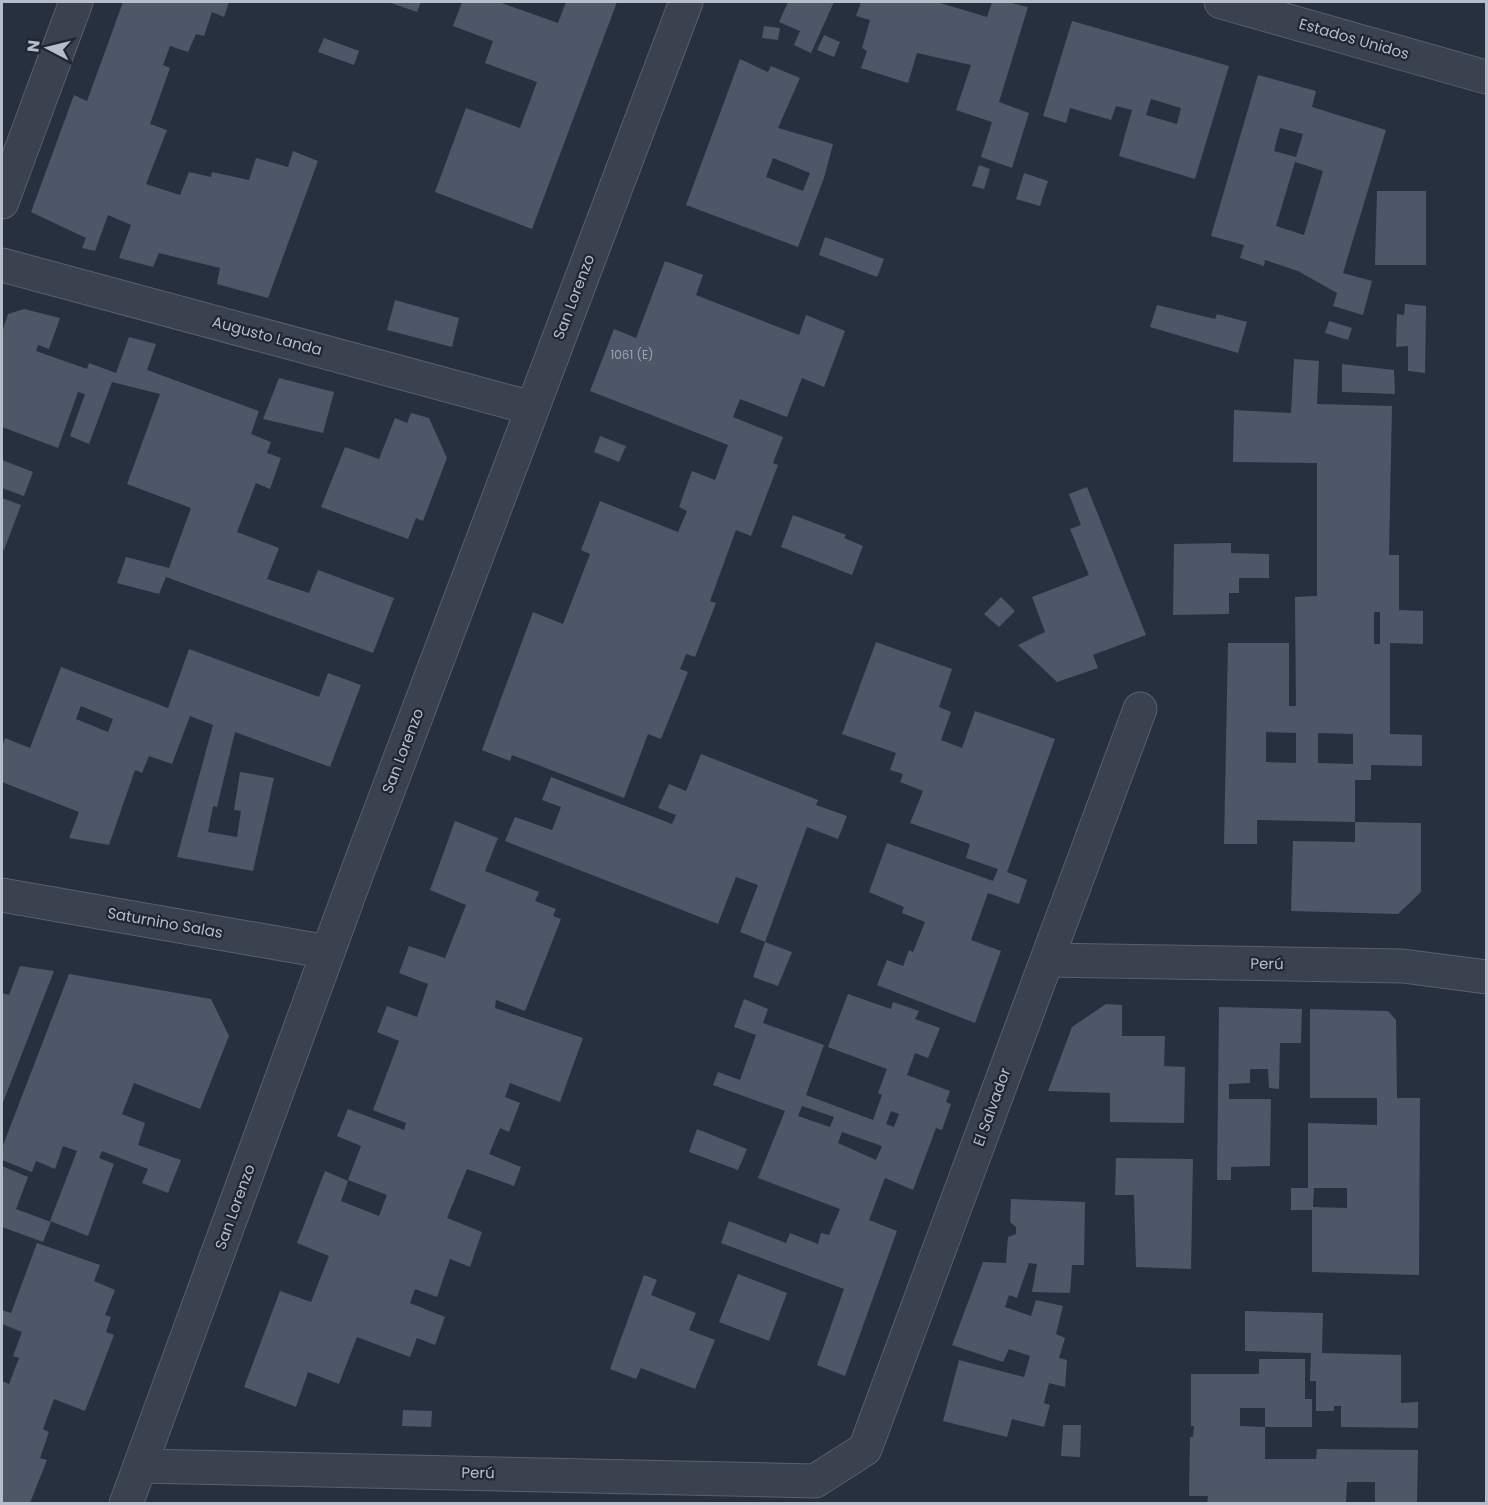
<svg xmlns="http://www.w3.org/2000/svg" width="1488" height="1505" font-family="Poppins,sans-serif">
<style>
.building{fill:#4d5767;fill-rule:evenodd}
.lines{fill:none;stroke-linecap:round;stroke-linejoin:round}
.minor-casing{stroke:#59606c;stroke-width:35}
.minor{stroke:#3b424f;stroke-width:33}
.labels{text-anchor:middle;stroke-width:4.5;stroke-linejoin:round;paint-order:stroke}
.number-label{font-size:12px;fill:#9ca4b0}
.street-label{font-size:15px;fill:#b7bdc9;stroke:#202734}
</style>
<rect width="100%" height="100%" fill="#27303f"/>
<g class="building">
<path d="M123 2H229L224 17 212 12 204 36 196 34 188 52 170 46 163 65 170 68 150 124 167 130 146 184 180 195 189 172 211 177 212 172 249 180 256 158 288 167 293 151 318 161 268 298 217 284 220 268 159 253 153 267 119 258 131 225 108 215 95 251 82 248 86 238 31 212 74 95 87 101Z"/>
<path d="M388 2H421L417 12Z"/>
<path d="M462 2H499L558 23 566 2H617L532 229 435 192 466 108 520 128 537 82 485 63 493 41 453 26Z"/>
<path d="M788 2H834L811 53 794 45 800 31 779 22Z"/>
<path d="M861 2H937L987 17 992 2H1007L1028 7 999 102 1029 113 1012 168 981 157 992 122 956 110 971 65 917 53 908 83 861 68 867 51 862 48 870 20 856 16Z"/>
<path d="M1072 21 1229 66 1195 179 1119 156 1132 110 1116 106 1111 120 1070 108 1066 123 1043 116ZM1151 99 1181 108 1177 124 1146 115Z"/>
<path d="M764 26 780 28 778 40 762 38Z"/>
<path d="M824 35 840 42 834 57 817 50Z"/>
<path d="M324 38 359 51 354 65 318 52Z"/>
<path d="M740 59 768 72 771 66 800 78 778 128 833 144 824 178 798 247 686 205ZM773 158 810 173 803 191 766 177Z"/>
<path d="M1258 75 1316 91 1312 107 1386 130 1343 273 1372 281 1363 315 1333 306 1337 293 1298 271 1265 260 1264 266 1240 258 1244 245 1211 236ZM1280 128 1303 134 1296 157 1274 151ZM1295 162 1323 171 1304 235 1276 226Z"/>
<path d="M979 165 990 169 984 189 972 186Z"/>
<path d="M1024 173 1048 181 1040 206 1016 199Z"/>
<path d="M1377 191H1426V265H1375Z"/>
<path d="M825 237 884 259 877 277 819 255Z"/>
<path d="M665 261 703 275 696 295 799 335 806 315 845 331 824 387 802 378 787 417 740 399 733 417 783 437 773 463 778 465 751 536 736 530 710 601 716 603 695 657 686 654 680 669 688 672 661 739 648 734 624 798 512 755 510 761 482 750 533 612 563 624 590 554 581 550 600 501 678 532 687 511 679 507 692 471 715 480 728 445 590 391 614 329 636 338Z"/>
<path d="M395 300 459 318 452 347 387 330Z"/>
<path d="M1405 304 1426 306 1425 373 1408 371V346L1396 347 1397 314 1404 315Z"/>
<path d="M1157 305 1215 319 1217 314 1247 322 1238 353 1150 327Z"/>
<path d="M24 309 60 318 49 349 38 345 36 351 87 369 89 363 116 373 129 337 156 344 147 370 259 411 251 434 271 442 267 453 281 458 270 489 256 483 237 532 279 548 267 579 309 593 318 570 394 598 373 653 166 577 159 594 117 583 126 557 169 568 191 508 127 484 160 394 112 382 89 444 70 436 85 394 78 392 58 448 2 427V332L8 314Z"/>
<path d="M1329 321 1352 328 1348 340 1325 333Z"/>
<path d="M1294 359 1319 361 1317 404 1392 406 1389 555H1399V610L1423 611V644L1390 643V734L1422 735V766L1371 765V780H1355V822L1257 820V844H1224L1228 643H1289V706H1296L1295 597 1317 596V463L1233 462 1234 410 1291 413ZM1374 612H1380V644H1374ZM1266 732 1296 733V763L1266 762ZM1318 733 1353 734V764L1318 763Z"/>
<path d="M1342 364 1394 370 1395 394 1342 392Z"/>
<path d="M279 378 334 392 323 433 263 419Z"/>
<path d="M411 413 429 418 447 458 423 521 416 518 408 539 321 507 345 447 379 459 395 418 407 423Z"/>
<path d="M600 436 626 446 619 462 594 452Z"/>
<path d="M2 460 33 472 24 496 2 488Z"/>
<path d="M1087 487 1146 635 1093 655 1098 668 1057 682 1018 645 1045 632 1032 597 1089 575 1070 529 1081 525 1069 494Z"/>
<path d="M2 498 21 505 4 550 2 549Z"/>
<path d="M793 515 846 535 844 538 863 546 852 575 781 547Z"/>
<path d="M1231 543V553L1269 554V578H1239V593H1229V614L1173 615 1174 544Z"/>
<path d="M1001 597 1015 611 999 627 984 614Z"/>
<path d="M876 642 952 669 939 707 951 712 941 740 962 748 975 711 1055 739 1007 872 1027 880 1019 904 988 893 971 940 1001 951 975 1023 877 985 887 960 903 966 909 950 913 952 925 922 902 913 904 907 869 892 887 843 993 881 998 869 966 858 970 844 910 823 923 791 900 782 903 774 890 770 896 753 842 734Z"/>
<path d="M189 649 319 697 328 673 361 685 330 767 235 732 217 807 213 806 208 832 237 837 241 811 234 810 240 772 274 778 253 871 177 857 213 725 190 716 172 764 149 756 142 773 135 770 109 845 69 838 79 812 2 782V747L5 738 30 748 61 667 168 708ZM81 706 113 719 108 732 76 719Z"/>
<path d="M701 754 818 800 816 805 847 816 838 839 807 827 765 942 792 952 778 986 753 977 765 942 740 932 758 885 736 877 718 924 505 841 515 817 552 830 561 807 542 800 551 777 672 824 676 815 658 808 669 784 686 791Z"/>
<path d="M455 821 498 838 485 871 539 892 535 901 556 909 553 916 561 919 525 1011 496 1000 495 1008 583 1038 560 1102 510 1083 505 1097 520 1103 509 1132 500 1128 489 1154 521 1167 514 1186 467 1169 447 1218 482 1232 470 1267 450 1259 437 1297 415 1289 410 1303 445 1317 435 1345 417 1338 410 1357 357 1337 339 1384 308 1372 296 1407 244 1387 280 1291 311 1302 329 1256 297 1243 325 1171 348 1181 341 1201 379 1216 387 1195 348 1180 361 1146 337 1136 348 1109 404 1130 406 1123 373 1110 399 1041 377 1032 387 1006 417 1017 428 984 399 973 409 946 445 958 466 905 430 890Z"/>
<path d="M1355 822 1421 823V892L1398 914 1291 911 1293 841 1355 842Z"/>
<path d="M20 966 54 971 2 1105V993L9 995Z"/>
<path d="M69 974 211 999 229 1036 200 1109 134 1083 122 1114 145 1123 138 1145 181 1160 168 1193 142 1183 148 1169 102 1151 99 1158 114 1164 88 1236 50 1221 77 1151 63 1146 55 1169 36 1161 32 1172 2 1160V1148Z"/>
<path d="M848 994 891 1009 893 1002 919 1011 915 1019 940 1028 928 1058 915 1053 907 1075 950 1091 946 1102 951 1104 942 1130 936 1128 913 1190 885 1178 869 1220 897 1231 845 1376 817 1365 844 1289 721 1243 729 1221 786 1243 790 1233 818 1244 821 1233 829 1235 840 1209 758 1178 785 1111 713 1085 718 1072 740 1080 756 1035 734 1027 744 999 768 1009 763 1023 824 1045 806 1095 873 1120 882 1095 878 1093 887 1069 828 1047ZM802 1106 834 1117 830 1127 798 1116ZM891 1111 899 1114 894 1127 886 1124ZM842 1132 882 1146 876 1160 838 1143Z"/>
<path d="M1106 1004 1122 1005V1036H1165L1164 1066 1185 1067 1184 1123 1110 1122V1093L1048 1091 1072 1027Z"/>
<path d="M1219 1007 1302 1009 1301 1043H1280L1279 1089 1269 1088 1268 1069H1250V1083L1229 1084V1099H1271L1270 1166 1231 1167V1180H1217Z"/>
<path d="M1310 1009 1388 1011 1396 1020 1397 1098H1420L1419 1275 1312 1272V1210H1291V1188H1308V1123L1377 1125V1098H1310ZM1314 1188H1347V1208L1313 1207Z"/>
<path d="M697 1129 747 1149 738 1170 689 1152Z"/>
<path d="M1116 1158 1193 1159 1191 1269 1136 1267 1134 1195H1115Z"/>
<path d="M2 1166 28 1177 16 1209 51 1222 43 1242 2 1227Z"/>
<path d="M1011 1199 1085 1202 1084 1265H1072L1070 1293 1032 1292 1037 1264 1029 1263 1017 1298 1009 1295 1005 1307 1031 1316 1036 1300 1063 1306 1056 1334 1065 1338 1059 1358 1067 1360 1065 1387 1049 1383 1044 1403 1050 1405 1044 1427 1012 1419 1007 1437 943 1421 959 1360 1024 1377 1030 1356 1009 1349 1003 1362 952 1345 983 1262 1006 1263 1008 1237 1016 1234V1227L1010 1222Z"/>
<path d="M37 1243 100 1265 94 1281 115 1290 105 1315 111 1317 106 1332 114 1335 85 1411 54 1399 43 1429 49 1432 40 1458 47 1460 30 1503H2V1381L9 1384 19 1358 13 1356 22 1332 2 1324V1310L11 1313Z"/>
<path d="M738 1274 787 1293 769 1341 719 1322Z"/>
<path d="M644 1275 657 1280 651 1295 696 1313 689 1330 715 1340 695 1389 641 1368 636 1379 610 1369Z"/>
<path d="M1245 1311 1323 1313 1322 1353 1401 1355V1403L1418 1402V1428L1341 1427V1406H1334V1411H1316V1381H1310L1311 1353 1245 1351Z"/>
<path d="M1259 1359H1305V1399H1312V1427H1265V1408H1240V1426L1265 1427V1459H1316L1317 1449 1418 1450 1417 1503H1375V1482H1347L1346 1503H1207L1208 1496H1189L1190 1437H1193L1194 1426H1191V1374H1259Z"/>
<path d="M403 1410 432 1411 431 1427 402 1426Z"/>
<path d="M1063 1425H1081L1080 1457 1061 1456Z"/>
</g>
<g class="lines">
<defs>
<g id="minor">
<path d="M1221 2 1486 77"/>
<path d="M2 202 76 2"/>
<path d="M2 265 532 408"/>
<path d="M2 895 328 952"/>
<path d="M1047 960 1403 966 1486 977"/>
<path d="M140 1466 815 1481 865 1449 1140 709"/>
<path d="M126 1504 358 870 686 2"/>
</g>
</defs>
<use href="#minor" class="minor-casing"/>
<use href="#minor" class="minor"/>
</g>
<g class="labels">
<g class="number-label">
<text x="632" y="359">1061 (E)</text>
</g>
<g class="street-label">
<text transform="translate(1354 39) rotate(16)" y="5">Estados Unidos</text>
<text transform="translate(574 297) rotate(-69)" y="5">San Lorenzo</text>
<text transform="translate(267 336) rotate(15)" y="5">Augusto Landa</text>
<text transform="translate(403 751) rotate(-69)" y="5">San Lorenzo</text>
<text transform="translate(165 923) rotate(10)" y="5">Saturnino Salas</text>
<text transform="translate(1267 964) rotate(1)" y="5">Perú</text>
<text transform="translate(992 1107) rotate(-70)" y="5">El Salvador</text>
<text transform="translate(235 1207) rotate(-70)" y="5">San Lorenzo</text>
<text transform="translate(478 1473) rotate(1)" y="5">Perú</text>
</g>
</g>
<rect width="1488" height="1505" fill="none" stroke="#b7bdc9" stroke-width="6"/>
<g transform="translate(48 48) rotate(277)" stroke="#202734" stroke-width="4.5" paint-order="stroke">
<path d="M0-4.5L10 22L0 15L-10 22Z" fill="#b7bdc9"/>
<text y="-9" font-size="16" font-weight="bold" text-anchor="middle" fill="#b7bdc9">N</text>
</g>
</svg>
